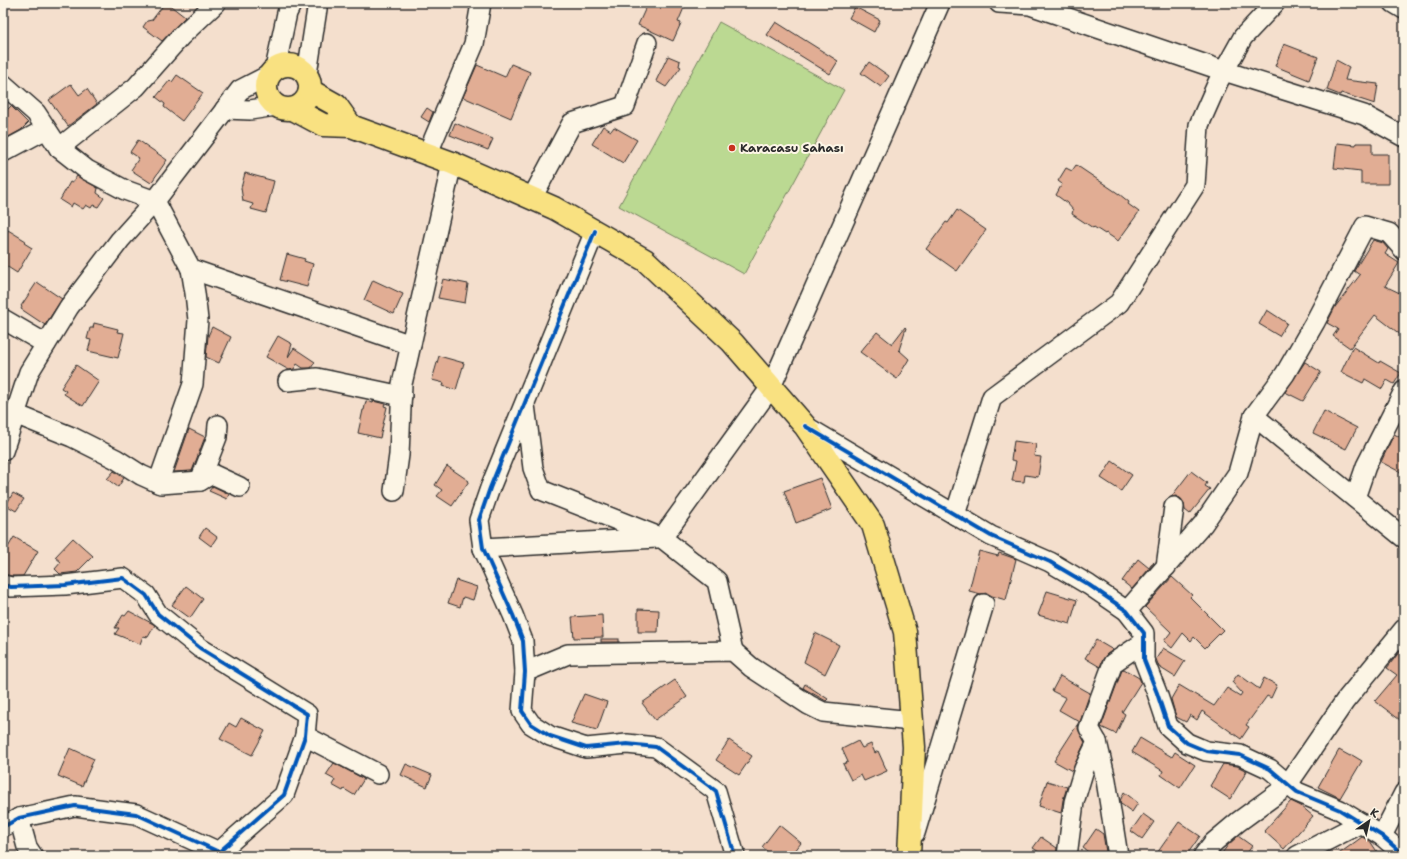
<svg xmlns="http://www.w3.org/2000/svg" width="1407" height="859" font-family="'Shantell Sans',sans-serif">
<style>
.green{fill:#bbd992;stroke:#73825e}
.building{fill:#e1ad94;stroke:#2b2b2b}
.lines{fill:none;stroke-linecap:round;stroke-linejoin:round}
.minor-casing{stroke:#2b2b2b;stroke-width:22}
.major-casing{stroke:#2b2b2b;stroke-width:25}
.minor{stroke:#fcf5e5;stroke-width:19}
.major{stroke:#f9e181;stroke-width:22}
.cycleway-casing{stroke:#fcf5e5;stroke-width:6}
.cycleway{stroke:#0057b8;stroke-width:4}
.poi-dot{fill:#c8321e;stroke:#fcf5e5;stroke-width:1.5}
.labels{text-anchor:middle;stroke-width:4;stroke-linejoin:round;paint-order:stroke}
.poi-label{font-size:12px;font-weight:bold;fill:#2b2b2b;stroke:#fcf5e5;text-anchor:start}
</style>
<rect width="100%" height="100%" fill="#f4dfcd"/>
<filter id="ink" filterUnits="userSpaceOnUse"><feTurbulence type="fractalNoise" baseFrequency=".025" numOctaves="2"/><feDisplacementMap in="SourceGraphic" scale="8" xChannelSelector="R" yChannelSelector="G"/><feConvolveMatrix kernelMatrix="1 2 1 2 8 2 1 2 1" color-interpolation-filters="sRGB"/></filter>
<g filter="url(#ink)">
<path class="green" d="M719 22 844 90 744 274 619 206Z"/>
<g class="building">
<path d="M165 3H167L185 17 162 41 143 27 147 21 152 20Z"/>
<path d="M648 3H686L678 22 681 23 673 41 638 25Z"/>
<path d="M855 7 880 20 874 32 849 18Z"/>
<path d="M776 22 838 61 830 74 767 35Z"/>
<path d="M1284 44 1318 57 1309 80 1275 66Z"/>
<path d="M668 56 680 61 679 66 681 67 666 87 656 81Z"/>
<path d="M1336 60 1349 67 1345 80 1378 84 1375 104 1341 93 1340 95 1327 90Z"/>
<path d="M869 62 889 76 881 87 861 73Z"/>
<path d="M511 64 530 72 511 118 463 97 477 65 505 77Z"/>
<path d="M177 75 203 93 182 121 164 107 165 104 156 97 170 80 172 82Z"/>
<path d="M71 84 79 95 87 89 97 104 68 126 49 100Z"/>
<path d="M11 106 28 123 21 130 3 140V114Z"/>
<path d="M427 108 433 112 429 122 421 117Z"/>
<path d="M455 123 493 139 488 150 450 135Z"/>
<path d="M603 126 611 131 614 127 637 140 623 163 592 144Z"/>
<path d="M138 140 167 160 151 183 131 170 139 158 130 152Z"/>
<path d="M1337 143 1356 145V143H1372V154H1388V184H1361V171L1334 168Z"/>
<path d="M1076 165 1119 194 1129 202 1128 204 1139 212 1118 241 1106 233 1105 234 1094 227 1093 228 1072 214 1073 210 1067 203 1056 195 1062 184 1058 181 1066 168 1072 171Z"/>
<path d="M245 173 274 181 266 213 251 209 253 204 243 201 241 188Z"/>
<path d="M77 176 98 188 97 193 104 198 98 207 93 205 91 208 86 205 83 209 73 203 71 207 60 200 70 182 72 183Z"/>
<path d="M957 210 986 230 957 271 926 249 946 222 948 223Z"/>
<path d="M8 230 26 241 24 243 32 248 17 273 3 264V239Z"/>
<path d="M1373 240 1383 243 1388 249 1385 254 1399 263 1385 286 1404 295V326L1401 335 1375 315 1350 348 1333 336 1338 329 1327 323 1335 307 1360 275 1354 271Z"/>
<path d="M287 254 305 259 304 261 313 264 307 287 280 280Z"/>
<path d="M443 279 468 284 465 303 438 298Z"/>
<path d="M373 280 403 294 394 314 364 300Z"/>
<path d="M37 282 62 299 45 325 21 309 22 307 21 306Z"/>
<path d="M1267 310 1287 323 1279 336 1259 324Z"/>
<path d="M94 323 118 329 117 332 124 333 118 358 88 351 91 340 87 339 90 328H93Z"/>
<path d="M212 327 231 337 219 363 206 357 208 336Z"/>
<path d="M905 327 906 328 899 350 909 359 897 379 860 352 877 332 892 344Z"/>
<path d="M278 336 292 344 288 357 294 348 315 362 311 368H303L297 364 294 369 289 370 266 357Z"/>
<path d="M1353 347 1379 363 1380 361 1401 373 1394 384 1387 380 1382 389 1365 379 1363 383 1341 372Z"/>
<path d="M439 356 464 363 456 390 443 386 444 383 432 380Z"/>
<path d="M1305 362 1321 372 1303 401 1285 392Z"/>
<path d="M76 365 99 381 83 406 64 394 66 391 61 388Z"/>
<path d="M366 401 373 403V401L385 404 384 406 387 407 380 438 358 433 363 410H364Z"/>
<path d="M1324 411 1357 428 1346 449 1313 433Z"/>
<path d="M189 429 205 437 192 471 174 472Z"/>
<path d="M1394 434 1404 439V474L1381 462Z"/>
<path d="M1014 441 1036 444 1034 456 1041 457 1038 477 1025 475 1024 482 1012 481 1016 461 1011 460Z"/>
<path d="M1112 461 1132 475 1121 491 1101 478Z"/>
<path d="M447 466 469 481 452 506 437 496 442 490 435 485Z"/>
<path d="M114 471 124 478 118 487 107 479Z"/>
<path d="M1191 471 1207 483 1205 486 1210 489 1190 514 1185 510 1184 503 1181 499 1176 496 1171 497Z"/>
<path d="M820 478 832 509 796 523 784 491Z"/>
<path d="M213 486 229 494 227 499 209 491Z"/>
<path d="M13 493 24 499 16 511 6 505Z"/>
<path d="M205 528 217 537 211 546 199 537Z"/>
<path d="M14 537 38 551 23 576H12L3 574V556Z"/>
<path d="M73 538 93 556 77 572 60 574 55 569 61 562 55 557Z"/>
<path d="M979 551 998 556 999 553 1016 559 1006 600 992 596 987 593 981 594 969 591Z"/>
<path d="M1138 559 1149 568 1153 562 1154 563 1132 589 1122 581Z"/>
<path d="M1172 577 1192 595 1190 597 1223 630 1205 648 1194 637 1191 641 1183 633 1172 648 1164 641 1171 632 1145 607Z"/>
<path d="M456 580 477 587 473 600 463 597 460 607 448 603Z"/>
<path d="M186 586 203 599 190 618 172 605Z"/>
<path d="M1047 591 1077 600 1070 624 1038 615Z"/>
<path d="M638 609 659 610 658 632H638Z"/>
<path d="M129 611 155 625 148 637 143 636 140 644 115 634 119 628H115L123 615 125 616Z"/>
<path d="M602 615 603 637 574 638 572 617Z"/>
<path d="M815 633 839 645 825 674 804 662Z"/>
<rect x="601" y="639" width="18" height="3"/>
<path d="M1096 640 1113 650 1107 654 1103 659 1100 667 1085 658Z"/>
<path d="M1404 646V723L1375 701 1397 675 1387 668Z"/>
<path d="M1163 648 1185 661 1175 677 1159 667 1156 659Z"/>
<path d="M1124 669 1139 678 1141 682 1122 712 1125 714 1116 734 1101 727 1122 670Z"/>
<path d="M1238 674 1259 689 1264 678 1277 685 1271 698 1267 696 1246 725 1249 727 1241 739 1202 711 1197 720 1190 715 1186 722 1176 717 1171 699 1179 685 1214 706 1227 688 1240 696 1242 693 1232 682Z"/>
<path d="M1060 676 1090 693 1080 722 1059 710 1066 698 1052 691Z"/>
<path d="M675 680 687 697 655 720 642 703Z"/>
<path d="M805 684 828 699 826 701 803 688Z"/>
<path d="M584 694 607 702 597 730 571 723Z"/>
<path d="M241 718 265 731 252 755 220 739 229 723 236 727Z"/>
<path d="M1079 722 1078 729 1085 742 1072 771 1054 761Z"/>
<path d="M1140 738 1172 757 1175 752 1195 765 1180 788 1161 775 1163 771 1132 752Z"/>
<path d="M729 740 752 756 739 775 716 760Z"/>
<path d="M858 741 862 748 871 744 875 753 878 751 887 771 864 781 861 775 851 780 843 764 848 762 842 749Z"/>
<path d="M70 748 94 759 82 786 58 776Z"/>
<path d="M1339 750 1350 756 1352 755 1362 761 1340 798 1318 787Z"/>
<path d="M334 763 364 779 354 795 344 789 343 791 341 790 332 785 335 780 326 775Z"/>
<path d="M406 764 432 775 427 787 401 775Z"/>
<path d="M1223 764 1237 766 1247 771 1230 799 1210 786Z"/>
<path d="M1047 781 1067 787 1063 800 1061 813 1039 806Z"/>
<path d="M1124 792 1138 803 1132 812 1121 804 1120 801Z"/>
<path d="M1291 801 1301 806 1313 816 1284 849 1264 831Z"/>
<path d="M1143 814 1154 822 1142 839 1131 831Z"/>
<path d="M1179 822 1200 836 1186 856H1155Z"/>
<path d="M779 825 801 843 791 856H773L762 847Z"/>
<path d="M1096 829 1103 834 1106 852 1104 856H1094L1083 848Z"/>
<path d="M1238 836 1252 846 1245 856H1220L1228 845Z"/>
<path d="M1041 837 1057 848 1056 856H1045L1033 848Z"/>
<path d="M1362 837 1370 841 1380 856H1336Z"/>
</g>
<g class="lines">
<defs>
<g id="minor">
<path d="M999 3 1030 5 1224 71 1364 115 1404 137"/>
<path d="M1394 3 1404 9"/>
<path d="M275 69 287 13 292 3"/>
<path d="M307 74 317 9 316 3"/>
<path d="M3 84 36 113 59 148 87 170 125 190 155 201 191 269 411 345"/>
<path d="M225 109 250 110 276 106"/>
<path d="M59 148 136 87 181 36 216 3"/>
<path d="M3 152 46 129"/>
<path d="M427 155 474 44 481 3"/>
<path d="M532 198 572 123 625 106 647 43"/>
<path d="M595 231 490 488 479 520 483 548 513 615 523 641 525 672 522 711 531 724 550 736 586 748 627 744 656 747 716 791 735 856"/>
<path d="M3 319 46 344"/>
<path d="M288 381 317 378 402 396"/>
<path d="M525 405 533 468 541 490 662 538 717 581 733 651"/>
<path d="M15 414 72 437 116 459 141 475 161 484 200 481 212 474 240 487"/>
<path d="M1254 416 1404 538"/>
<path d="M805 426 991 536 1050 562 1089 585 1127 611 1144 633V660L1157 693 1168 726 1187 743 1206 751 1240 755 1270 769 1297 792 1340 810 1382 836 1404 855"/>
<path d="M3 451 29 372 69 307 120 240 155 201 240 90 269 75"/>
<path d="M200 481 217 437 218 425"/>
<path d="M158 483 193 384 198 320 195 293 191 269"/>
<path d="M394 491 399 455 402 384 452 163"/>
<path d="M1355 498 1366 466 1404 391"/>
<path d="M955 515 992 397 1119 303 1195 185 1199 125 1218 82 1243 37 1275 3"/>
<path d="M662 538 771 387 940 3"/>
<path d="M483 548 657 538"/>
<path d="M1166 567 1174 507"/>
<path d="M3 585 11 587 65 585 123 578 146 595 158 614 200 648 307 714 305 736 284 795 219 852 136 814 75 806 19 818 3 827"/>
<path d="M1127 611 1203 524 1238 473 1254 416 1285 374 1315 322 1365 226 1389 233 1404 250"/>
<path d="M525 672 568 654 733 651 751 667 809 705 823 712 912 721"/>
<path d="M305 736 378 774"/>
<path d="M1097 742 1106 780 1118 856"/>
<path d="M19 818 27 847 33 856"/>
<path d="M915 833 984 604"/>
<path d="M1382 836 1404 793"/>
<path d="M1067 856 1074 802 1084 769 1097 742 1089 728 1113 663 1144 642"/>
<path d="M1203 856 1213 843 1238 822 1286 787 1345 701 1404 629"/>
<path d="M1297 856 1361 823"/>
</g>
<g id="major">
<circle cx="288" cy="87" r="22"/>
<path d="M311 91 336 105 351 126"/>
<path d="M293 109 323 125 351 126 452 163 554 208 645 260 732 342 805 426 873 525 905 632 914 747 909 856"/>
</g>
</defs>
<use href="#minor" class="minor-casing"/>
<use href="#major" class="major-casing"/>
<use href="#minor" class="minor"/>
<use href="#major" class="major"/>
<defs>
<g id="cycleway">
<path d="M595 231 490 488 479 520 483 548 513 615 523 641 525 672 522 711 531 724 550 736 586 748 627 744 656 747 716 791 735 856"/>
<path d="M805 426 991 536 1050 562 1089 585 1127 611 1144 633V660L1157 693 1168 726 1187 743 1206 751 1240 755 1270 769 1297 792 1340 810 1382 836 1404 855"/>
<path d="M3 585 11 587 65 585 123 578 146 595 158 614 200 648 307 714 305 736 284 795 219 852 136 814 75 806 19 818 3 827"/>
</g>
</defs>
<use href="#cycleway" class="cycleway-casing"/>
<use href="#cycleway" class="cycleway"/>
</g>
</g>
<circle class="poi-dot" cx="732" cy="148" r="4"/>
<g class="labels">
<g class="poi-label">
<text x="740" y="152">Karacasu Sahası</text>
</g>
</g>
<rect width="1407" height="859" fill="none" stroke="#fcf5e5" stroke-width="16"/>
<rect x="8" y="8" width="1391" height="843" fill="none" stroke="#2b2b2b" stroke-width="1.5" filter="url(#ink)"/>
<g transform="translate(1369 821) rotate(34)" stroke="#fcf5e5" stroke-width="3" paint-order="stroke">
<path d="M0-3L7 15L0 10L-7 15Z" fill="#2b2b2b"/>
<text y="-6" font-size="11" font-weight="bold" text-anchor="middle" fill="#2b2b2b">K</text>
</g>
</svg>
